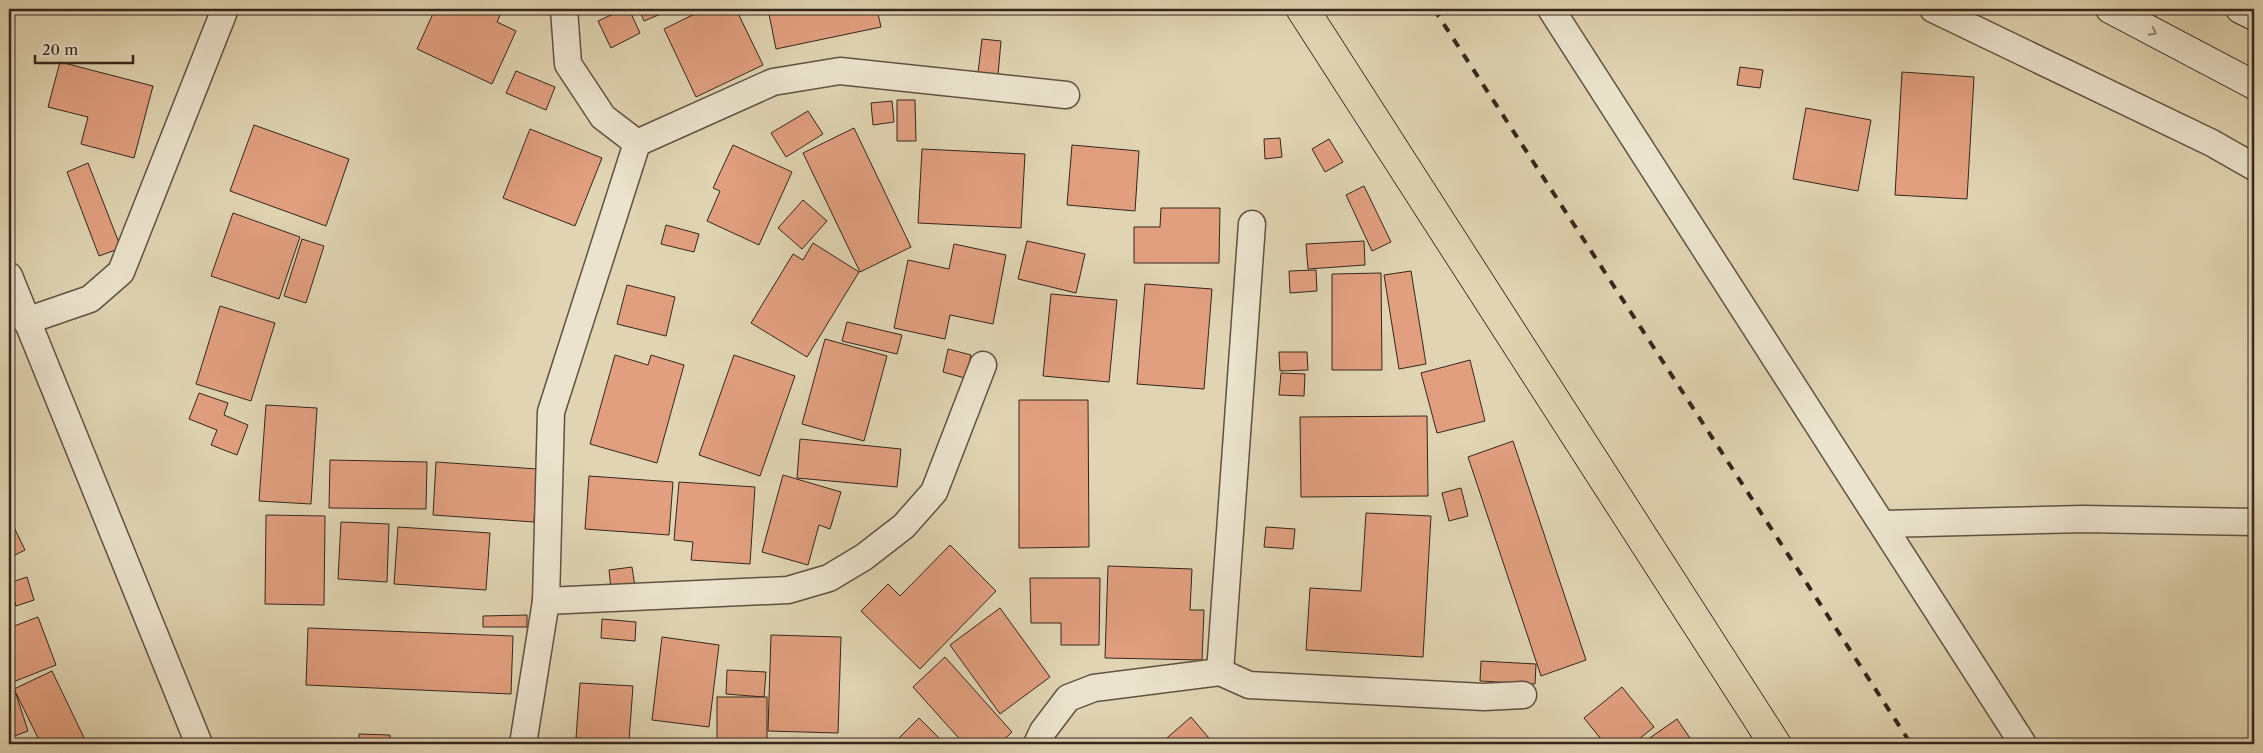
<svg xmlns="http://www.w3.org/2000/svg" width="2263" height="753" font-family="'Libre Caslon Text',serif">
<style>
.building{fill:#e19f7f;stroke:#34261c}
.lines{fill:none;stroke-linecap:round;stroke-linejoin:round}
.street-casing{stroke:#5f5242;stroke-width:29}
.secondary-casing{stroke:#34261c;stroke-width:30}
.street{stroke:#ebe3cd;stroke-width:26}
.secondary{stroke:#ebe3cd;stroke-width:28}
.tram{stroke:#34261c;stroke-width:1}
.rail{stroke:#34261c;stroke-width:4;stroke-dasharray:9 9;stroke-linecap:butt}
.oneway{stroke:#908474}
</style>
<rect width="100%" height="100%" fill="#e0d4b2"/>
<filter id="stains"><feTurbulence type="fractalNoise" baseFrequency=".004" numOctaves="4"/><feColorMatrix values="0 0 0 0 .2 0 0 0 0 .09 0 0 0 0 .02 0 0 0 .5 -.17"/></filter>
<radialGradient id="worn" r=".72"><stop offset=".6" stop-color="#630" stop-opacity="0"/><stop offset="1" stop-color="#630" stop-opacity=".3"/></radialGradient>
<g class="building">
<path d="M435 9H503L497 22 516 31 492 84 417 49Z"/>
<path d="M624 9H629L640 33 611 48 598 21Z"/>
<path d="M639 9H673L644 21Z"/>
<path d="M705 9H736L763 65 696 97 664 29Z"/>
<path d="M768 9H877L881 27 776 49Z"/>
<path d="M982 39 1001 41 998 75 978 73Z"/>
<path d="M60 62 153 86 134 158 81 144 88 117 48 107Z"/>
<path d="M1740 67 1763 70 1760 88 1737 85Z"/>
<path d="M516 71 555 87 546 110 506 93Z"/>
<path d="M1902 72 1974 77 1967 199 1895 195Z"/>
<path d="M897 100H915L916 141H897Z"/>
<path d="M892 101 894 122 873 125 871 103Z"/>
<path d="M1806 108 1871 120 1858 191 1793 179Z"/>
<path d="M808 111 823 134 786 157 771 133Z"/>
<path d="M254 125 349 159 326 226 230 191Z"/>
<path d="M854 128 911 247 860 272 803 153Z"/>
<path d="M530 129 602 158 575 226 503 198Z"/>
<path d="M1280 138 1282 157 1265 159 1264 139Z"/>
<path d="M1329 139 1343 162 1325 172 1312 149Z"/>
<path d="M733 145 792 172 759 245 707 221 720 191 713 188Z"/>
<path d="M1072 145 1139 151 1135 211 1067 205Z"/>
<path d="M922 149 1025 154 1021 228 918 223Z"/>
<path d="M88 163 121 248 99 256 67 172Z"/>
<path d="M1364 186 1391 242 1372 251 1346 195Z"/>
<path d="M803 200 827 221 802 249 778 228Z"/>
<path d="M1161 208H1220L1219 263H1134V227H1160Z"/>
<path d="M233 213 300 237 279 299 211 276Z"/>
<path d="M666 225 699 234 694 252 661 244Z"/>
<path d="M302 239 324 246 306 303 284 296Z"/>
<path d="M1027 241 1085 254 1076 293 1018 279Z"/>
<path d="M1364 241 1365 265 1308 269 1306 244Z"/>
<path d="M813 243 859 272 807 357 751 323 793 254 803 260Z"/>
<path d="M954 244 1006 255 993 324 950 315 945 339 894 328 908 260 949 269Z"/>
<path d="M1316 270 1317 291 1290 293 1289 271Z"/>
<path d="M1411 271 1426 364 1399 369 1384 275Z"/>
<path d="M1381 273 1382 370H1332V274Z"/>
<path d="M1145 284 1212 289 1204 389 1137 384Z"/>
<path d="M627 285 675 297 666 336 617 324Z"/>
<path d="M1051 294 1117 300 1109 382 1043 376Z"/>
<path d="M220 306 275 323 251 401 196 384Z"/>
<path d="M847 322 902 335 897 354 842 341Z"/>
<path d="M825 339 887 356 864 441 802 424Z"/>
<path d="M948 349 971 355 965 378 943 372Z"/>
<path d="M1279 352H1307L1308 370 1280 371Z"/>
<path d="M615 355 648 365 651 355 684 365 657 463 590 444Z"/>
<path d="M734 355 795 376 760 476 699 455Z"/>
<path d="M1470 360 1485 421 1437 433 1421 373Z"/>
<path d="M1281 373 1305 374 1304 396 1279 395Z"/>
<path d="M199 393 228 403 224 415 248 425 237 455 211 445 217 430 189 419Z"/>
<path d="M1019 400H1088L1089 547 1019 548Z"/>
<path d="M266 405 317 408 311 504 259 501Z"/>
<path d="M1427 416 1428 496 1301 497 1300 417Z"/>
<path d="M800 439 901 449 897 487 797 478Z"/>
<path d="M1513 441 1586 660 1541 676 1468 457Z"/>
<path d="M330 460 427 462 426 509 329 508Z"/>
<path d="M436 462 537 469 534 522 433 515Z"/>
<path d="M9 471 11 490H9Z"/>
<path d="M783 475 841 492 830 529 819 525 808 565 762 552Z"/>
<path d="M589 476 673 482 669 535 585 529Z"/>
<path d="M679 482 755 487 750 564 691 560 693 542 674 540Z"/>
<path d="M1461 488 1468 516 1449 521 1442 493Z"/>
<path d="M1366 513 1431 516 1423 657 1306 650 1310 588 1361 591Z"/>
<path d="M266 515 325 516 324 605 265 604Z"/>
<path d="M9 517 25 550 9 558Z"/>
<path d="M341 522 389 524 387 582 338 579Z"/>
<path d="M398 527 490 533 486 590 394 584Z"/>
<path d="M1266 527 1295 529 1293 549 1264 547Z"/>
<path d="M950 545 996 591 920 669 861 611 888 584 900 596Z"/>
<path d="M1108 566 1192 569 1190 610H1204L1202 660 1105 658Z"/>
<path d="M632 567 635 587 611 589 609 570Z"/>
<path d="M27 577 34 600 16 606 9 583Z"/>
<path d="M1030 578H1100L1099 645H1061V623H1031Z"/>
<path d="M1000 608 1050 677 1000 714 950 645Z"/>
<path d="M527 615V627H483V616Z"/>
<path d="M38 617 56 665 13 682 9 669V628Z"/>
<path d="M602 619 636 622 635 641 601 638Z"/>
<path d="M308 628 513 636 511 694 306 685Z"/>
<path d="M771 635 841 637 838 733 768 731Z"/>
<path d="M662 637 719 645 709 727 652 720Z"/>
<path d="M945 657 1012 732 999 744H964L913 687Z"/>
<path d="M1481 661 1536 664 1535 684 1480 681Z"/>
<path d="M727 670 766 672 764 697 726 694Z"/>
<path d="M52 671 87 744H41L14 689Z"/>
<path d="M580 683 633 686 629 741 576 738Z"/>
<path d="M1622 687 1654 727 1633 744H1605L1584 718Z"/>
<path d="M16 694 28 731 9 738V696Z"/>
<rect x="717" y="697" width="50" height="47"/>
<path d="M1191 717 1214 744H1160Z"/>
<path d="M919 718 945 744H893Z"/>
<path d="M1677 719 1694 744H1641Z"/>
<path d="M359 734 390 735V739L486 744H359Z"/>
</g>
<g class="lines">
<defs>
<g id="street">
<path d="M564 9 568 64 603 117 637 143"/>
<path d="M1551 9 2023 744"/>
<path d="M1933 9 2212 143 2254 167"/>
<path d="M9 276 199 744"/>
<path d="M26 321 90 299 121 272 225 9"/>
<path d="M1883 524 2083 519 2254 522"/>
<path d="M546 601 788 590 829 578 864 557 904 526 934 492 983 365"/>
<path d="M1220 672 1252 224"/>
<path d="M523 744 546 601 551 412 637 143 773 82 840 71 1066 95"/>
<path d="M1037 744 1043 731 1068 698 1094 688 1220 672 1249 685 1484 697 1523 695"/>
</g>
<g id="secondary">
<path d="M2110 9 2254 85"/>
<path d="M2240 9 2254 16"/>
</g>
</defs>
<use href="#street" class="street-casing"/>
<use href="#secondary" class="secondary-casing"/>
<use href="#street" class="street"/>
<use href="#secondary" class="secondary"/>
<g class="tram">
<path d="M1283 9 1756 744"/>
<path d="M1322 9 1794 744"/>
</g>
<path class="rail" d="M1434 9 1911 744"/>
</g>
<defs><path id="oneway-chevron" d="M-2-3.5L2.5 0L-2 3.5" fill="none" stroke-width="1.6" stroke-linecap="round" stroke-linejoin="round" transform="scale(1.25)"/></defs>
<use class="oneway" href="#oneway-chevron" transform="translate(2153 32) rotate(28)"/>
<rect width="2263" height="753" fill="none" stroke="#e0d4b2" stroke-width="30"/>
<rect x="10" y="10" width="2243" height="733" fill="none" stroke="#34261c" stroke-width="2.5"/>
<rect x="15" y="15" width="2233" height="723" fill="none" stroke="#34261c"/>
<path d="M35 55v8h98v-8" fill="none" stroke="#34261c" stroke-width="2.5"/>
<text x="42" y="55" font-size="15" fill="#34261c" stroke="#ebe3cd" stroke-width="4" paint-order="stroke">20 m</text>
<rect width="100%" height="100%" filter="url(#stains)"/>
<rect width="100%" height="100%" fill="url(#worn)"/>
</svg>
